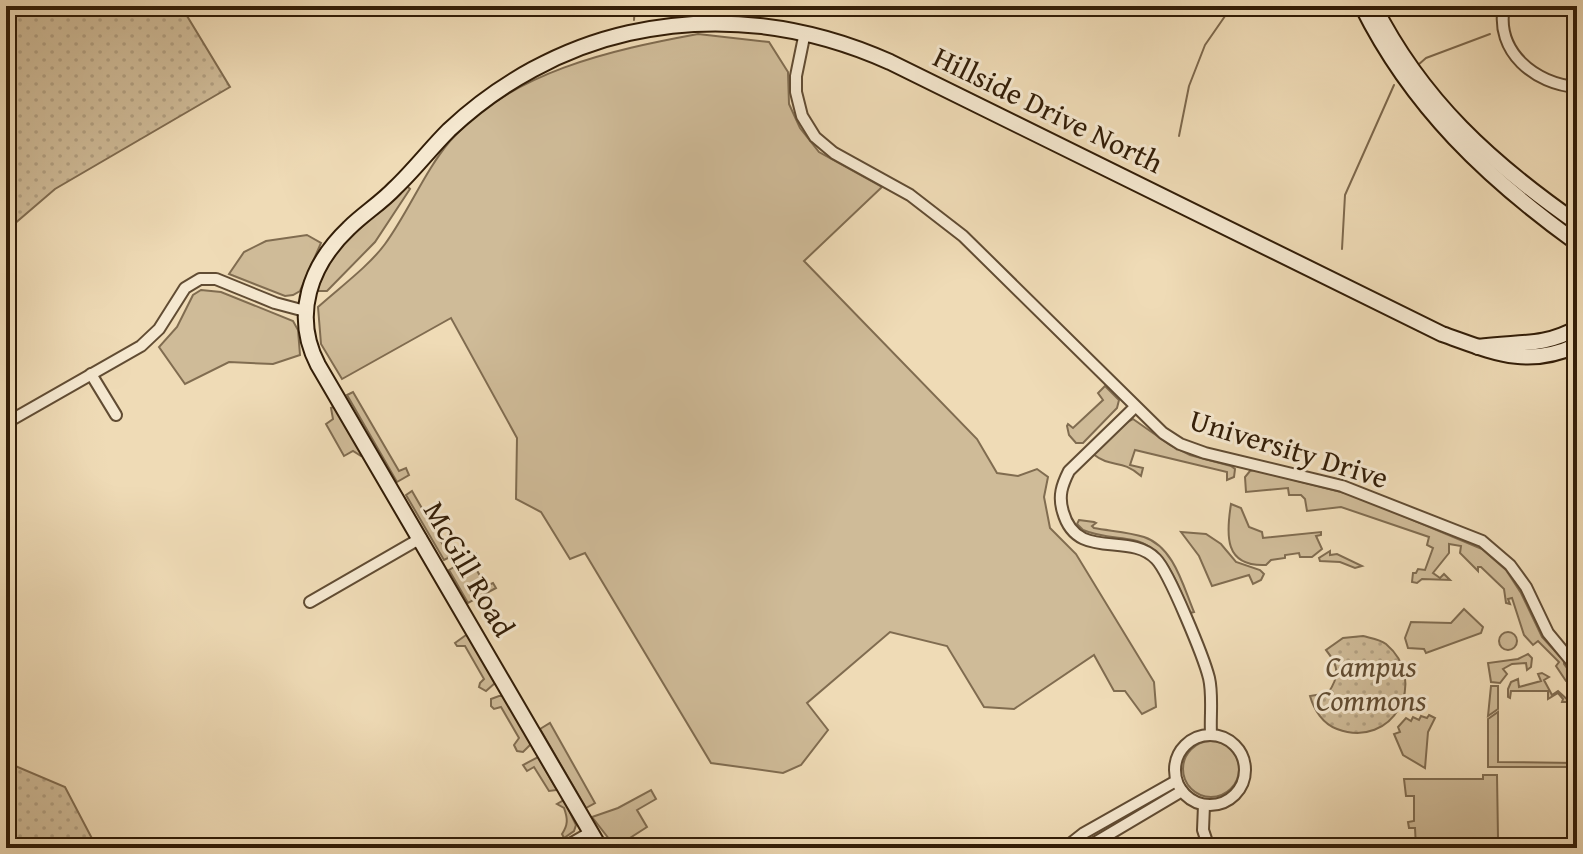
<svg xmlns="http://www.w3.org/2000/svg" width="1583" height="854" font-family="'Gentium Book Plus',serif">
<style>
.green{fill:#cfbb98;stroke:#806c50;stroke-width:2}
.park{fill:url(#park-dots);stroke:#806c50;stroke-width:2}
.lines{fill:none;stroke-linecap:round;stroke-linejoin:round}
.stream{stroke:#7d684c;stroke-width:2}
.street-casing{stroke:#614c33;stroke-width:14}
.secondary-casing{stroke:#321d07;stroke-width:18}
.street{stroke:#f5e8d0;stroke-width:10}
.secondary{stroke:#f5e8d0;stroke-width:14}
.labels{text-anchor:middle;stroke-width:6;stroke-linejoin:round;paint-order:stroke}
.street-label{font-size:30px;fill:#321d07;stroke:#f5e8d0}
.park-label{font-size:30px;font-style:italic;fill:#614c32;stroke:#f5e8d0}
</style>
<defs>
<pattern id="park-dots" width="8" height="8" patternUnits="userSpaceOnUse" patternTransform="scale(2)"><rect width="8" height="8" fill="#cfbb98"/><path d="M2 2h.1M6 6h.1" fill="none" stroke="#b2a082" stroke-width="1.8" stroke-linecap="round"/></pattern>
</defs>
<rect width="100%" height="100%" fill="#efdbb6"/>
<filter id="stains"><feTurbulence type="fractalNoise" baseFrequency=".0025" numOctaves="4"/><feColorMatrix values="0 0 0 0 .2 0 0 0 0 .09 0 0 0 0 .02 0 0 0 .5 -.17"/></filter>
<radialGradient id="worn" r=".72"><stop offset=".6" stop-color="#630" stop-opacity="0"/><stop offset="1" stop-color="#630" stop-opacity=".3"/></radialGradient>
<g class="green">
<path d="M698 34 769 42 788 72 789 104 800 128 819 152 882 187 804 261 977 439 997 473 1018 476 1037 469 1048 477 1044 497 1050 528 1076 554 1154 682 1156 707 1142 714 1125 691H1114L1094 655 1014 709 984 707 947 646 890 632 807 703 828 730 801 765 783 773 711 763 585 553 570 559 541 512 516 499 517 438 451 318 342 379 321 344 318 307C339 288 369 266 385 244 409 211 424 172 450 141 510 72 611 50 698 34Z"/>
<path d="M407 186 410 189 375 242 327 291H317L326 266 342 245Z"/>
<path d="M307 235 321 243 300 291 293 295 285 296 229 274 244 252 266 241Z"/>
<path d="M201 290 221 292 293 321 298 330 300 355 273 364 229 362 185 384 159 347 177 327 193 295Z"/>
<path d="M1105 386 1119 400 1117 408 1083 443H1076L1069 435 1067 426 1068 424 1073 428 1103 400 1098 393Z"/>
<path d="M353 392 399 471 406 468 409 475 397 482 347 395Z"/>
<path d="M336 406 363 454 361 456 353 451 344 456 326 424 333 419 331 408Z"/>
<path d="M1133 419 1170 445 1190 455 1231 466 1235 469 1234 477 1227 480V472L1135 450 1130 465 1143 468 1141 476C1121 458 1112 469 1093 454L1127 422Z"/>
<path d="M1254 470 1353 495 1482 549 1506 570 1521 593 1542 637 1564 661V664L1575 679 1570 683 1566 681 1556 666 1559 662 1538 641 1533 645 1524 635 1512 598 1508 599 1510 604 1506 603 1504 589 1481 567H1478V571L1460 553 1461 546 1449 544V553L1433 573 1440 578 1444 574 1450 580 1422 579 1417 583 1412 582 1413 573H1416L1418 569 1425 570 1433 548 1427 545 1429 537 1341 507 1307 511 1305 499 1301 495H1289L1288 488 1246 492 1245 477 1250 471Z"/>
<path d="M412 491 450 557 444 560 406 495Z"/>
<path d="M1231 504 1241 508 1249 527 1262 532 1263 538 1321 532V535L1316 536 1322 549 1312 557H1300L1299 553 1285 555V558L1271 560 1266 565C1224 567 1226 535 1231 504Z"/>
<path d="M1079 520 1094 522 1096 523 1092 526 1094 528C1110 531 1129 532 1144 537 1174 547 1183 586 1194 612L1190 613C1178 586 1167 547 1133 540 1116 537 1099 537 1083 530L1077 524Z"/>
<path d="M1181 532 1206 534 1221 544 1236 562 1260 570 1264 574 1261 580 1253 584 1249 575 1212 586 1199 556Z"/>
<path d="M1330 551V555L1337 554 1362 566 1355 568 1340 562 1320 561 1319 558Z"/>
<path d="M476 554 478 558 472 562 486 586 493 583 496 588 468 603 449 570Z"/>
<path d="M1464 609 1483 627 1481 633 1426 653 1424 649 1408 648 1405 638 1411 622 1451 623Z"/>
<circle cx="1508" cy="641" r="9"/>
<path d="M466 635 469 636 495 683 486 691 479 687 480 683 484 679 465 646H457L455 643Z"/>
<path d="M1528 654 1532 658 1531 667 1527 670 1526 663 1512 664 1503 669 1507 674 1500 683 1491 682 1488 663 1518 659Z"/>
<path d="M1542 673 1549 677 1544 680 1552 695 1558 691 1570 702H1562L1563 699 1558 693 1548 699V691H1511L1510 698 1508 697V689L1511 682 1518 679 1519 687 1541 681 1538 674Z"/>
<path d="M1491 686H1498V709L1488 716Z"/>
<path d="M499 696H503L531 744 523 752 517 751 514 745 519 738 501 707 494 709 491 706V699Z"/>
<path d="M1498 712V762L1574 763V767H1488V719Z"/>
<path d="M1429 715 1435 718 1428 732 1425 768 1403 755 1394 734 1400 732 1398 727 1406 718 1411 721 1413 717 1419 720 1421 716 1427 718Z"/>
<path d="M550 723 595 803 586 808 540 729Z"/>
<circle cx="1211" cy="769" r="28"/>
<path d="M538 757 557 790 549 791 534 767 527 771 523 765Z"/>
<path d="M1483 775H1497L1498 838H1487L1486 848H1416L1415 828H1409L1408 822 1414 821V796H1406L1404 779H1483Z"/>
<path d="M651 790 656 799 637 810 647 827 622 843 613 844 592 817 618 808Z"/>
<path d="M564 800 576 825 574 831 564 838 562 834C568 825 568 819 564 808L557 804Z"/>
</g>
<g class="park">
<path d="M6 6H181L230 87 55 189 6 231Z"/>
<path d="M1363 636C1370 638 1380 639 1386 644 1430 681 1393 750 1337 729 1323 724 1314 710 1310 696L1328 693C1340 676 1339 666 1326 650L1343 638Z"/>
<path d="M6 762 65 787 97 848H6Z"/>
</g>
<g class="lines">
<g class="stream">
<path d="M634 20 635 6"/>
<path d="M1418 65 1426 58 1490 34"/>
<path d="M1179 136 1189 86 1205 45 1232 6"/>
<path d="M1342 249 1345 195 1394 85"/>
</g>
<defs>
<g id="street">
<path d="M1504 6C1495 52 1535 84 1577 87"/>
<path d="M804 37 796 76V92L802 116 815 137 834 153 910 195 963 236 1163 433 1180 444 1205 453 1342 486 1482 541 1510 565 1526 587 1548 633 1577 668"/>
<path d="M91 374 116 415"/>
<path d="M1135 407 1069 471C1062 485 1058 496 1063 512 1077 562 1129 531 1156 559 1169 572 1204 658 1209 678 1213 695 1210 716 1211 734"/>
<path d="M6 423 141 346 159 329 185 288 200 279H216L275 303 305 311"/>
<path d="M310 602 421 538"/>
<circle cx="1210" cy="770" r="35"/>
<path d="M1204 805 1203 830 1209 848"/>
<path d="M563 848 591 832"/>
<path d="M1065 848 1084 833 1176 781"/>
<path d="M1086 848 1182 791"/>
</g>
<g id="secondary">
<path d="M1362 6C1412 107 1487 178 1577 243"/>
<path d="M1374 6C1422 101 1491 163 1577 223"/>
<path d="M1478 347C1515 341 1542 348 1577 328"/>
<path d="M600 848 318 365C292 315 310 265 349 228 363 214 381 203 395 188 414 170 430 149 449 130 499 83 562 48 629 33 718 13 808 25 890 62L1442 334C1491 351 1526 369 1577 345"/>
</g>
</defs>
<use href="#street" class="street-casing"/>
<use href="#secondary" class="secondary-casing"/>
<use href="#street" class="street"/>
<use href="#secondary" class="secondary"/>
</g>
<g class="labels">
<g class="street-label">
<text transform="translate(1048 110) rotate(26)" y="10">Hillside Drive North</text>
<text transform="translate(1289 449) rotate(17)" y="10">University Drive</text>
<text transform="translate(469 569) rotate(60)" y="10">McGill Road</text>
</g>
<g class="park-label">
<text x="1371" y="677">Campus<tspan x="1371" dy="34">Commons</tspan></text>
</g>
</g>
<rect width="1583" height="854" fill="none" stroke="#efdbb6" stroke-width="32"/>
<rect x="8" y="8" width="1567" height="838" fill="none" stroke="#321d07" stroke-width="4"/>
<rect x="16" y="16" width="1551" height="822" fill="none" stroke="#321d07" stroke-width="2"/>
<rect width="100%" height="100%" filter="url(#stains)"/>
<rect width="100%" height="100%" fill="url(#worn)"/>
</svg>
